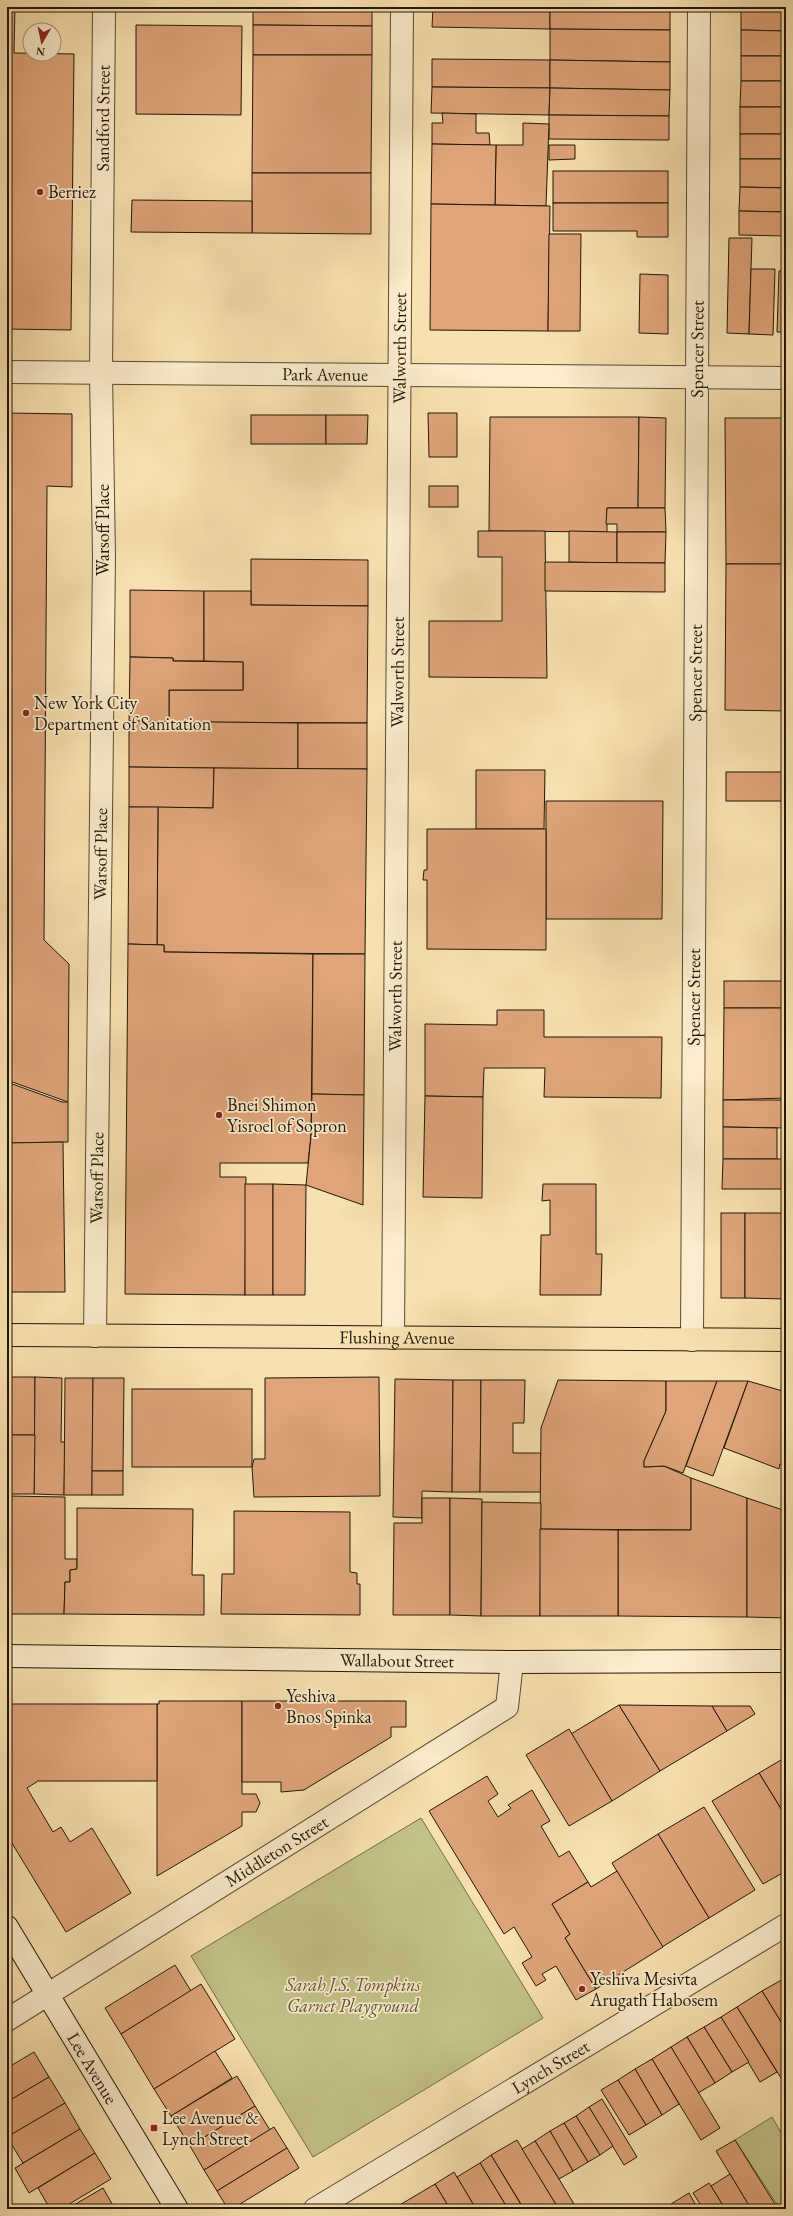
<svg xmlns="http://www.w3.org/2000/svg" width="793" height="2216" font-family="'EB Garamond',serif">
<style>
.green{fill:#c2c188;stroke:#726c46}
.building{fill:#dfa47a;stroke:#231705}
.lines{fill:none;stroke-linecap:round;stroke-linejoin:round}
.minor-casing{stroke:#584a30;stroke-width:24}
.secondary-casing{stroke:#231705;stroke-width:24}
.primary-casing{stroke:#231705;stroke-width:24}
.minor{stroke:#faeccc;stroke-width:22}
.secondary{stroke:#faeccc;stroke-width:22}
.primary{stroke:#f8e1b0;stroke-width:22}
.poi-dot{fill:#8f2418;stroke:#faeccc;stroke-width:1.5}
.labels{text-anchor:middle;stroke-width:3.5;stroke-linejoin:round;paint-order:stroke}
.street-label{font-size:18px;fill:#231705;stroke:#faeccc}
.poi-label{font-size:18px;fill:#231705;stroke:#faeccc;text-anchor:start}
.park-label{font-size:18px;font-style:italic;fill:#5b5233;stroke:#faeccc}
</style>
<rect width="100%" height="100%" fill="#f8e1b0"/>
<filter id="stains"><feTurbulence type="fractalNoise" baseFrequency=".005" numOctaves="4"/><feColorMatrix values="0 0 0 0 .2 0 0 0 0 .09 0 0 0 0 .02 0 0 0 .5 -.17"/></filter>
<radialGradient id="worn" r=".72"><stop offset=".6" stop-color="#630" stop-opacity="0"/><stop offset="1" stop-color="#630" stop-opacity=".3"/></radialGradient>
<g class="green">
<path d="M421 1818 543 2018 313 2157 191 1956Z"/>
<path d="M772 2117 786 2141V2209H780L735 2140Z"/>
</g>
<g class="building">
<path d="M7 7H15L14 53 74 54 71 330 7 329Z"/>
<path d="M253 7H372V26L253 25Z"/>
<path d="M433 7H550V29L432 27Z"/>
<path d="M550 7H670V30L550 29Z"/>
<path d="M741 7H786V31L741 30Z"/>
<path d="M136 25 242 26 241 115 136 114Z"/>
<path d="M253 25 372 26V55H253Z"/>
<path d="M550 29 670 30V62L550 60Z"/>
<path d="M741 30 786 31V56H741Z"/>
<path d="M253 55H372L371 173H252Z"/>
<rect x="741" y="56" width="45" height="25"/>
<path d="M432 59 550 60V88L432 87Z"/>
<path d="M550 60 670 62V90L550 88Z"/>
<path d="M741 81H786V107H740Z"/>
<path d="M432 87 550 88 549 115 431 113Z"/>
<path d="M550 88 670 90 669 116 549 115Z"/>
<rect x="740" y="107" width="46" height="27"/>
<path d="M442 113 476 114V133H489L490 145 432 144V123H443Z"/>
<path d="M549 115 669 116V140L549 139Z"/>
<path d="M523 123 549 124 546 206 495 205 496 145H523Z"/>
<rect x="740" y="134" width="46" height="25"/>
<path d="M432 144 496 145 495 205 431 204Z"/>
<path d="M549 145H575V159L549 160Z"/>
<path d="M740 159H786V188L740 187Z"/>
<rect x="553" y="171" width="115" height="32"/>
<path d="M252 173H371V234L252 233Z"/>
<path d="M740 187 786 188V212L739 211Z"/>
<path d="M132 200 252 201V233L131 232Z"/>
<path d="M553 203H668V237H637V231H553Z"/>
<path d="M431 204 550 206 548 331 430 330Z"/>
<path d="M739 211 786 212V236L739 235Z"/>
<path d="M549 234H581L580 331H548Z"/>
<path d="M729 238H752L749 334 727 333Z"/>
<path d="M751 269H775L773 335 749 334Z"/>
<path d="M779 271H786V332H777Z"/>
<path d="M640 274 668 275V334L639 333Z"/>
<path d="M7 413 72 414V487L47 486 44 940 69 964 68 1102 7 1080Z"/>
<path d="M428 413H457V457H429Z"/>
<rect x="251" y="415" width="75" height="29"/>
<path d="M326 415H368L367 444H326Z"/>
<path d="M490 417H639L638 508H607V532L489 531Z"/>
<path d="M639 417 666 418 665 508H638Z"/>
<path d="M725 418H786V564H726Z"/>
<rect x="429" y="486" width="29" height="21"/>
<path d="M607 508H665L666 532H617V524H606Z"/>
<path d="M478 531H545L547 678 429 677V621H502V557H478Z"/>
<path d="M569 531 617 532V563L569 562Z"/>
<path d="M617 532H666L665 563H617Z"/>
<path d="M251 559 368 560V606L251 605Z"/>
<path d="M545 562 665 563V592L545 591Z"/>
<path d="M726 564H786V711L725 710Z"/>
<path d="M130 590 204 591V661H173V658L130 657Z"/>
<path d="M204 591H251V605L368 606 367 723 169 722V690H243V662L204 661Z"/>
<path d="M130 657 173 658V661L243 662V690H169V722L129 721Z"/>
<path d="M129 721 298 723V769L129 767Z"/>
<rect x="298" y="723" width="69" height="46"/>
<path d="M129 767 214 768 213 808 129 807Z"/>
<path d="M214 768 367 769 365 954 164 952V945H157L158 807 213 808Z"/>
<path d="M476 770H545L544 829H476Z"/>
<rect x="726" y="772" width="60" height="29"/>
<path d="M546 801H663L662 919H546Z"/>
<path d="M129 807H158L157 945 128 944Z"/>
<path d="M427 829H546V950L427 949V880H423L424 870H427Z"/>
<path d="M128 944 164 945V952L313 954 311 1136 308 1163H220V1177H246L245 1295 125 1294Z"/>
<path d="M313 954H365L364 1095 312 1094Z"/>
<rect x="724" y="981" width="62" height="27"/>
<path d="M724 1008H786V1098L723 1100Z"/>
<path d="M497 1010H544V1037H662L661 1098 544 1097 545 1068H484L483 1097 425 1096V1024L497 1025Z"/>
<path d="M7 1082 62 1102H68V1142L7 1143Z"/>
<path d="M312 1094 364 1095 363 1205 306 1185 311 1136Z"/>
<path d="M425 1096 483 1097 482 1198 423 1197Z"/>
<path d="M723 1100H786V1128L723 1127Z"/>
<path d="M723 1127 777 1128V1159H723Z"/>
<path d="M63 1142 65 1292H7V1143Z"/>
<path d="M723 1159H786V1189H722Z"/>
<rect x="245" y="1184" width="28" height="111"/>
<path d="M273 1184 306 1185 305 1295H273Z"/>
<path d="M543 1184H596V1254H602L601 1295H540L541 1235H550V1200L542 1201Z"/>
<rect x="721" y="1213" width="24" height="85"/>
<path d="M745 1213H786V1299L745 1298Z"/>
<rect x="7" y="1377" width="28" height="58"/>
<path d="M35 1377 62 1378 61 1442H65L64 1495 34 1494Z"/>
<path d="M379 1377 380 1496 254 1497 252 1467 254 1459H265V1378Z"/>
<path d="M65 1378H93L92 1495H64Z"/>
<path d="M93 1378H124L123 1471H92Z"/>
<path d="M395 1379 453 1380 452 1492 422 1491V1518L393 1517Z"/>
<path d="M453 1380H481L480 1492H452Z"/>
<path d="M481 1380H525L524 1423H513V1453H541V1492H480Z"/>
<path d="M558 1380 666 1381V1411L644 1461V1467L664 1466 691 1478V1530L540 1529 541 1428Z"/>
<path d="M666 1381H717L683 1473 664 1466 644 1467V1461L666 1411Z"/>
<path d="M717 1381H748L713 1476 686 1466Z"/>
<path d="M748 1381 786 1392V1459L784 1465 780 1464 779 1469 724 1448Z"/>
<rect x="132" y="1389" width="120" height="78"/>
<path d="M7 1435H35L34 1494H7Z"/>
<rect x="92" y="1471" width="31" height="24"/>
<path d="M691 1478 747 1498V1617L618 1616V1530H691Z"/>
<path d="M7 1496 65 1497V1559H77V1569L70 1570V1582H65L64 1614H7Z"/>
<path d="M422 1498H450V1615H393L394 1523H422Z"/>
<path d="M450 1498 482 1499 481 1616 450 1615Z"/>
<path d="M747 1498 786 1511V1618L747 1617Z"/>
<path d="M482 1502 541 1503 540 1616H481Z"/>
<path d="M77 1508 193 1509 192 1575H204V1615L64 1614 65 1582H70V1570L77 1569Z"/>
<path d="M234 1511 350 1512V1572L357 1573V1584H360V1615L221 1614 222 1574H234Z"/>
<path d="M540 1529 618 1530V1616H540Z"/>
<path d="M159 1701H242V1794H256L260 1803 256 1812H242V1826L157 1876V1704H159Z"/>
<path d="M242 1701H406V1727H391V1737L304 1790 281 1792V1782H242Z"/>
<path d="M7 1704H157V1781H38L27 1788 53 1832 61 1827 70 1842 92 1828 131 1893 66 1932 7 1835Z"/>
<path d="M619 1705 660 1771 612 1801 571 1734Z"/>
<path d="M619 1705 712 1706 727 1731 660 1771Z"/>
<path d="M712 1706H750L755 1714 727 1731Z"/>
<path d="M569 1729 612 1801 569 1826 526 1755Z"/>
<path d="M786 1757V1817L759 1773Z"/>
<path d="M759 1773 786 1817V1871L763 1884 712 1801Z"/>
<path d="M487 1776 498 1794 488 1801 498 1817 511 1808 508 1805 532 1790 550 1821 541 1826 559 1857 569 1851 588 1882 552 1904 570 1934 565 1938 596 1989 576 2000 556 1966 542 1974 546 1980 536 1986 522 1963 532 1957 514 1927 504 1934 429 1811Z"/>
<path d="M704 1807 755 1890 709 1918 658 1834Z"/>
<path d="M658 1834 709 1918 662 1947 612 1863Z"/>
<path d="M617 1871 663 1947 596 1989 565 1938 570 1934 552 1904 588 1882 591 1887Z"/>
<path d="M175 1965 191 1991 121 2034 105 2008Z"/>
<path d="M785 1978 786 1980V2030L762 1991Z"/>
<path d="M201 1984 235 2039 154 2089 121 2034Z"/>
<path d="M762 1991 786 2030V2086L737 2007Z"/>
<path d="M737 2007 777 2072 760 2082 721 2017Z"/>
<path d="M721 2017 749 2062 732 2072 704 2027Z"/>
<path d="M704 2027 732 2072 715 2083 687 2037Z"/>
<path d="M687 2037 715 2083 698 2093 671 2047Z"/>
<path d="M671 2047 720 2128 701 2140 652 2059Z"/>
<path d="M215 2051 232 2078 171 2116 154 2089Z"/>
<path d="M34 2052 49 2077 7 2102V2068Z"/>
<path d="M652 2059 679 2104 662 2115 635 2069Z"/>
<path d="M635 2069 662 2115 646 2125 618 2080Z"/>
<path d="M237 2076 255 2106 190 2146 171 2116Z"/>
<path d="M49 2077 65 2103 7 2137V2102Z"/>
<path d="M618 2080 646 2125 629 2135 601 2090Z"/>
<path d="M602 2099 637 2157 624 2165 589 2107Z"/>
<path d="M65 2103 80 2129 23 2163 7 2137Z"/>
<path d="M255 2106 270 2130 204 2170 190 2146Z"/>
<path d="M589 2107 613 2146 600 2155 576 2116Z"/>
<path d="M576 2116 600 2155 588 2162 564 2123Z"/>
<path d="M564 2123 588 2162 573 2171 550 2131Z"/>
<path d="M274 2127 287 2148 217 2191 204 2170Z"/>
<path d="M80 2129 95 2153 29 2193 15 2168Z"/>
<path d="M550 2131 573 2171 559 2179 535 2141Z"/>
<path d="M517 2140 557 2206 552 2209H524L491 2155Z"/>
<path d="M735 2140 778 2209H751L716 2151Z"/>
<path d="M535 2141 559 2179 577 2209H559L557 2206 522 2149Z"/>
<path d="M287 2148 299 2168 232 2209H228L217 2191Z"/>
<path d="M95 2153 111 2179 61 2209H50L38 2188Z"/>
<path d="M491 2155 523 2208 508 2209 480 2163Z"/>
<path d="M480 2163 508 2209H476L457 2177Z"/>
<path d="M454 2172 457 2177 476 2209H450L435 2184Z"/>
<path d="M730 2174 751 2209H725L711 2186Z"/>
<path d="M709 2183 711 2186 725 2209H698L696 2206 700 2204 693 2193Z"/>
<path d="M435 2184 450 2209H400L398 2206Z"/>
<path d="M103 2188 115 2209H67Z"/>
<path d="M689 2193 698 2209H674L671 2204Z"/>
</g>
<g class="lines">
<defs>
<g id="minor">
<path id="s1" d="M7 372 786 378"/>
<path id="s2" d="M95 1336 104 557 101 373 104 7"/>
<path id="s3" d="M393 1338 402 7"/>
<path id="s4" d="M692 1340 699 7"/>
<path id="s5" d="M7 2020 507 1707 512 1662"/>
<path id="s6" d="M315 2209 786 1925"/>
</g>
<g id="secondary">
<path id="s7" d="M7 1656 512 1662 786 1661"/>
<path id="s8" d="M7 1927 177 2209"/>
</g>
<g id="primary">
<path id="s9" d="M7 1335 786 1340"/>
</g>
</defs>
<use href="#minor" class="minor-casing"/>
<use href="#secondary" class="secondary-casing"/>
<use href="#primary" class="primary-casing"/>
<use href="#minor" class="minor"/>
<use href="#secondary" class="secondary"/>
<use href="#primary" class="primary"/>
</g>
<g class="poi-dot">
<circle cx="40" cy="192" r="4"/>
<circle cx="26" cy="713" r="4"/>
<circle cx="219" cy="1115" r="4"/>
<circle cx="278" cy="1706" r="4"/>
<circle cx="582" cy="1989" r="4"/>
<rect x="150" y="2124" width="8" height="8" rx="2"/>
</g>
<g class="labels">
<g class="street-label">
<text dy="6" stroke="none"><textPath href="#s2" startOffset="1218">Sandford Street</textPath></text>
<text dy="6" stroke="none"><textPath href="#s3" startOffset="990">Walworth Street</textPath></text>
<text dy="6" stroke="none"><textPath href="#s4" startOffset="991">Spencer Street</textPath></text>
<text dy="6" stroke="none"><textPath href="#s1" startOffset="318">Park Avenue</textPath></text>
<text transform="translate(103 530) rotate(-90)" y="6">Warsoff Place</text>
<text dy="6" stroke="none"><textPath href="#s3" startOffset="666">Walworth Street</textPath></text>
<text dy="6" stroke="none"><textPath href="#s4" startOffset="667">Spencer Street</textPath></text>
<text dy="6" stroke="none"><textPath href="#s2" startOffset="482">Warsoff Place</textPath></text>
<text dy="6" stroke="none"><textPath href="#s3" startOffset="342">Walworth Street</textPath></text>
<text dy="6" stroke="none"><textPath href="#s4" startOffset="343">Spencer Street</textPath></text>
<text dy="6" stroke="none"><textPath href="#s2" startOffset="158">Warsoff Place</textPath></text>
<text dy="6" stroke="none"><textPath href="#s9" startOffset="390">Flushing Avenue</textPath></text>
<text dy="6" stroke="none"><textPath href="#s7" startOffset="390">Wallabout Street</textPath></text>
<text dy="6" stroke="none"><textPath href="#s5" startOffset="318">Middleton Street</textPath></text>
<text dy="6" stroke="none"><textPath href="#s6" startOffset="275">Lynch Street</textPath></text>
<text dy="6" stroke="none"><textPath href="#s8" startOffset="165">Lee Avenue</textPath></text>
</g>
<g class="poi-label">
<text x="48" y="198">Berriez</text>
<text x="34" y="709">New York City<tspan x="34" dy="21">Department of Sanitation</tspan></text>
<text x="227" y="1111">Bnei Shimon<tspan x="227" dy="21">Yisroel of Sopron</tspan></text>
<text x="286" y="1702">Yeshiva<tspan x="286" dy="21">Bnos Spinka</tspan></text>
<text x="590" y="1985">Yeshiva Mesivta<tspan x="590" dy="21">Arugath Habosem</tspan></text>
<text x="162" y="2124">Lee Avenue &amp;<tspan x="162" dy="21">Lynch Street</tspan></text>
</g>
<g class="park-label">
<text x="353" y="1991">Sarah J.S. Tompkins<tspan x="353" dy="21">Garnet Playground</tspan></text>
</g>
</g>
<rect width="793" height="2216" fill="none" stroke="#f8e1b0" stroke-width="24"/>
<rect x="8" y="8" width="777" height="2200" fill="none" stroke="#231705" stroke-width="2"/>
<rect x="12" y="12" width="769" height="2192" fill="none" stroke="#231705"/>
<g transform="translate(42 42) rotate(189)"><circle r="19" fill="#faeccc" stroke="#a4977c"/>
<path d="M0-3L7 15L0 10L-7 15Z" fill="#8f2418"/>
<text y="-6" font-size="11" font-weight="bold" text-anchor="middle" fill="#231705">N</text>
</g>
<rect width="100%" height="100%" filter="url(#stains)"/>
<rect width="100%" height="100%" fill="url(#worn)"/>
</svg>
